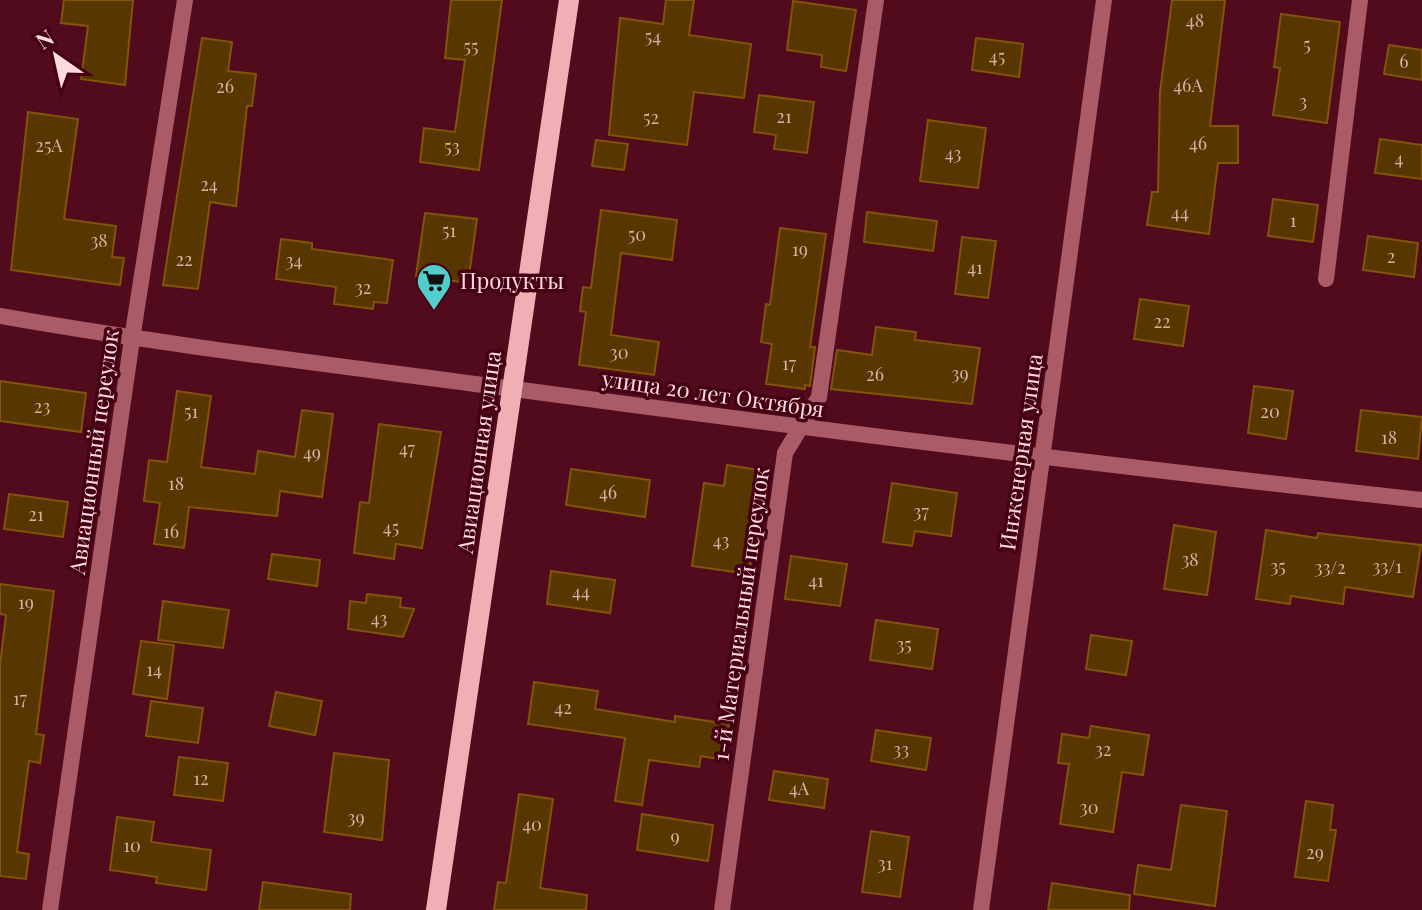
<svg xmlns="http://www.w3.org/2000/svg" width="1422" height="910" font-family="'Playfair Display',serif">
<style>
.building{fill:#583600;stroke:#815409;stroke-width:2}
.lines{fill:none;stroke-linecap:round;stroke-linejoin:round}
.street{stroke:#a95c67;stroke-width:16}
.primary{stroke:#f0aeb5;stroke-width:20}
.labels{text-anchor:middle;stroke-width:7;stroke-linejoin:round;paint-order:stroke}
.number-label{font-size:18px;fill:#d5b2a6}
.poi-label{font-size:22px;fill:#ffdbde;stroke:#450014;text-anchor:start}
.street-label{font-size:22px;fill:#ffdbde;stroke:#450014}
</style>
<rect width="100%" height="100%" fill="#510b1d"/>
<g class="building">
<path d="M64 0H133L125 85 81 79 88 26 61 23Z"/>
<path d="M451 0H502L479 170 420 162 424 128 455 132 465 60 445 58Z"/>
<path d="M666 0H694L689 35 751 44 744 98 694 92 687 145 609 135 620 18 663 24Z"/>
<path d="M1172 0H1225L1210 126H1238V163H1218L1209 234 1147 225 1152 192H1158L1160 92Z"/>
<path d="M793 1 856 10 846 71 821 67 822 55 787 50Z"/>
<path d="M1281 14 1340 22 1327 123 1273 115 1280 68 1274 67Z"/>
<path d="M202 38 232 42 228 71 256 74 252 106H247L236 206 210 202 198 289 163 285Z"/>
<path d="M976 38 1023 44 1019 77 972 70Z"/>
<path d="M1389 45 1422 50V80L1384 74Z"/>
<path d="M759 95 814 102 807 153 774 149 776 135 754 132Z"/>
<path d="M28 112 78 119 64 219 116 226 112 257 124 258 120 285 11 270Z"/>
<path d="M928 120 986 128 978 188 920 181Z"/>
<path d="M1380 139 1422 145V179L1375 173Z"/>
<path d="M596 140 628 144 624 170 592 166Z"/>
<path d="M1273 199 1318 205 1313 242 1268 236Z"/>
<path d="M601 210 677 220 672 260 621 253 611 335 659 342 654 375 579 365 586 312 580 311 583 287 591 288Z"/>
<path d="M867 212 937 221 933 251 864 242Z"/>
<path d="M425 213 477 219 468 283 416 276Z"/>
<path d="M780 228 826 234 810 347H815L810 386 805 385V389L766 384 772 344 761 342 766 304 770 305Z"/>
<path d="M1368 236 1418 243 1414 277 1363 270Z"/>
<path d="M962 237 996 241 988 298 955 294Z"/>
<path d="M281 239 312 243V249L393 260 387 303 374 302 373 309 334 304 336 287 276 279Z"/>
<path d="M1140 299 1189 306 1183 346 1134 339Z"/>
<path d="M876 327 916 332 915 340 980 348 972 404 831 389 837 350 872 355Z"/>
<path d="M0 381 86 393 81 432 0 421Z"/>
<path d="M1254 386 1293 391 1286 439 1248 433Z"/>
<path d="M177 391 211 396 201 467 255 474 258 451 295 457 302 410 333 414 322 497 280 491 277 516 189 507 184 548 154 544 160 503 144 501 149 460 167 462Z"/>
<path d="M1361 410 1422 417 1418 459 1356 451Z"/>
<path d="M379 424 441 432 422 548 396 544 394 559 354 553 360 502 369 503Z"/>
<path d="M727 465 765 471 749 574 692 566 704 483 724 486Z"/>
<path d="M571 469 650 480 645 517 566 505Z"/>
<path d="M892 483 957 493 951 536 915 531 912 546 883 542Z"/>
<path d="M9 494 68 502 63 537 4 529Z"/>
<path d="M1174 525 1216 532 1207 595 1164 589Z"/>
<path d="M1266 530 1317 538 1318 533 1421 545 1413 597 1345 587 1343 604 1291 596 1290 604 1256 599Z"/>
<path d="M272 554 320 560 317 586 268 579Z"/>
<path d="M791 556 847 564 840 606 785 599Z"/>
<path d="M551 571 615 580 610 613 547 604Z"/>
<path d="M0 584 54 591 36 734 44 735 40 763 29 761 17 852 29 854 26 879 0 876V665L6 615 0 614Z"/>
<path d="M367 594 401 598 400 607 414 609 403 637 348 629 350 601 366 603Z"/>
<path d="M163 601 229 610 223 648 158 640Z"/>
<path d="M876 620 938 629 932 669 870 660Z"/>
<path d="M1091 635 1132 641 1126 675 1086 669Z"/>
<path d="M141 641 174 645 167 699 133 694Z"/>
<path d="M534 682 598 691 595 709 675 722V716L729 724 724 760 701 756 699 767 649 760 642 805 615 801 625 738 528 724Z"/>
<path d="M276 692 322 701 315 735 269 726Z"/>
<path d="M151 701 203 708 198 743 146 736Z"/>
<path d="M1091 726 1149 735 1143 775 1122 772 1113 832 1060 824 1069 764 1058 763 1062 734 1089 738Z"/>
<path d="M876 730 931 738 926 770 871 761Z"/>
<path d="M334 753 389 760 382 840 324 832Z"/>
<path d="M179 757 228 763 223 801 174 795Z"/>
<path d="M774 771 828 779 824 808 769 800Z"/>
<path d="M519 794 553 799 540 888 587 895 586 910H494L498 882 506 883Z"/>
<path d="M1306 801 1333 805 1330 830H1336L1328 881 1295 877Z"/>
<path d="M1181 805 1227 811 1215 906 1134 894 1138 865 1171 870Z"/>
<path d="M642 814 713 825 708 861 637 850Z"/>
<path d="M117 817 154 822 151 842 211 850 206 890 156 883 157 877 110 870Z"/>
<path d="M871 831 909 837 900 897 862 892Z"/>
<path d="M263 882 351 894 350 910H259Z"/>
<path d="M1052 883 1130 895 1129 910H1048Z"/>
</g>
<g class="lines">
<g class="street">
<path d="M1326 279 1360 0"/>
<path d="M0 316C170 346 342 366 514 389 816 430 1118 467 1422 500"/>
<path d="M50 910 132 339 185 0"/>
<path d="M722 910 785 453 819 397 876 0"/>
<path d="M981 910 1104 0"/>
</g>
<path class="primary" d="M436 910 569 0"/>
</g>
<defs>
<symbol id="supermarket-pin" viewBox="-11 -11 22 30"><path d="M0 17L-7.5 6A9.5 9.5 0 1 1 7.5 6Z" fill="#53cdc9" stroke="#450014"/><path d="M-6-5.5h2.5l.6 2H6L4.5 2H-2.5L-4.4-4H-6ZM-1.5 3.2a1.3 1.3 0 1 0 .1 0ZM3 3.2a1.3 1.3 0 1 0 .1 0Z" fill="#111"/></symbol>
</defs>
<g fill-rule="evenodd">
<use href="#supermarket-pin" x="414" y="261" width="40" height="54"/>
</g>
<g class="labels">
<g class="number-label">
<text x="1195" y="27">48</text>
<text x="653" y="43">54</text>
<text x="1307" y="51">5</text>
<text x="471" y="53">55</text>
<text x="997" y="63">45</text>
<text x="1404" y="68">6</text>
<text x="1188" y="92">46А</text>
<text x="225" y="93">26</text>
<text x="1303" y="108">3</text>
<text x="784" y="123">21</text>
<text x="651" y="124">52</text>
<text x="1198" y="150">46</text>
<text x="49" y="152">25А</text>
<text x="452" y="153">53</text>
<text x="953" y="160">43</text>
<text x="1399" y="165">4</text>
<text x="209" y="191">24</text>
<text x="1180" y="219">44</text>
<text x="1293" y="227">1</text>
<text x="449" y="237">51</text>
<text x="637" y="241">50</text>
<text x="99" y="247">38</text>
<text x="800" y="256">19</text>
<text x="1391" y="263">2</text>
<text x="184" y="266">22</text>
<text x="294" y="267">34</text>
<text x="975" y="274">41</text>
<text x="363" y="294">32</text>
<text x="1162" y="328">22</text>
<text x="619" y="359">30</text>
<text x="789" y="370">17</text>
<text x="960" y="380">39</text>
<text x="875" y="381">26</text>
<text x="42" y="413">23</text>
<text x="191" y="418">51</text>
<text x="1270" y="418">20</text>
<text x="1389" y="444">18</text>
<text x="407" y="455">47</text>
<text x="312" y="459">49</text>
<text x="176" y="490">18</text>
<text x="608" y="499">46</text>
<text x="921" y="518">37</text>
<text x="36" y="521">21</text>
<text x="391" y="534">45</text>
<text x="171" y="538">16</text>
<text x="721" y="547">43</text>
<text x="1190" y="566">38</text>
<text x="1278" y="573">35</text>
<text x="1387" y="573">33/1</text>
<text x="1330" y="574">33/2</text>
<text x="816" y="587">41</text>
<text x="581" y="598">44</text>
<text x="26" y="609">19</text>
<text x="379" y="625">43</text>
<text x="904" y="651">35</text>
<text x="154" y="676">14</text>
<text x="20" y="705">17</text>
<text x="563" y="714">42</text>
<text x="901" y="756">33</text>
<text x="1103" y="756">32</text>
<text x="201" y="785">12</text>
<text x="799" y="795">4А</text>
<text x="1089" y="814">30</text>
<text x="356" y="824">39</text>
<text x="532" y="831">40</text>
<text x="675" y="843">9</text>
<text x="132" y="852">10</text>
<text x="1315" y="859">29</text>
<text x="885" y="870">31</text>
</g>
<g class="poi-label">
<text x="460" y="289">Продукты</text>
</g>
<g class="street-label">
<text transform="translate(713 394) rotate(8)" y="8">улица 20 лет Октября</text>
<text transform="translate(94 452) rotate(-82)" y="8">Авиационный переулок</text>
<text transform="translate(479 452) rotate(-82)" y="8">Авиационная улица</text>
<text transform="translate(1021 452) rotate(-82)" y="8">Инженерная улица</text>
<text transform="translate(741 614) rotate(-82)" y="8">1-й Материальный переулок</text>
</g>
</g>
<g transform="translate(56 56) rotate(326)" stroke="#450014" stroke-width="6" paint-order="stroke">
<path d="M0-6L14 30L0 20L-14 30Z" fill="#ffdbde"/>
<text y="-12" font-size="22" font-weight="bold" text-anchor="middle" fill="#ffdbde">N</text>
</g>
</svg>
